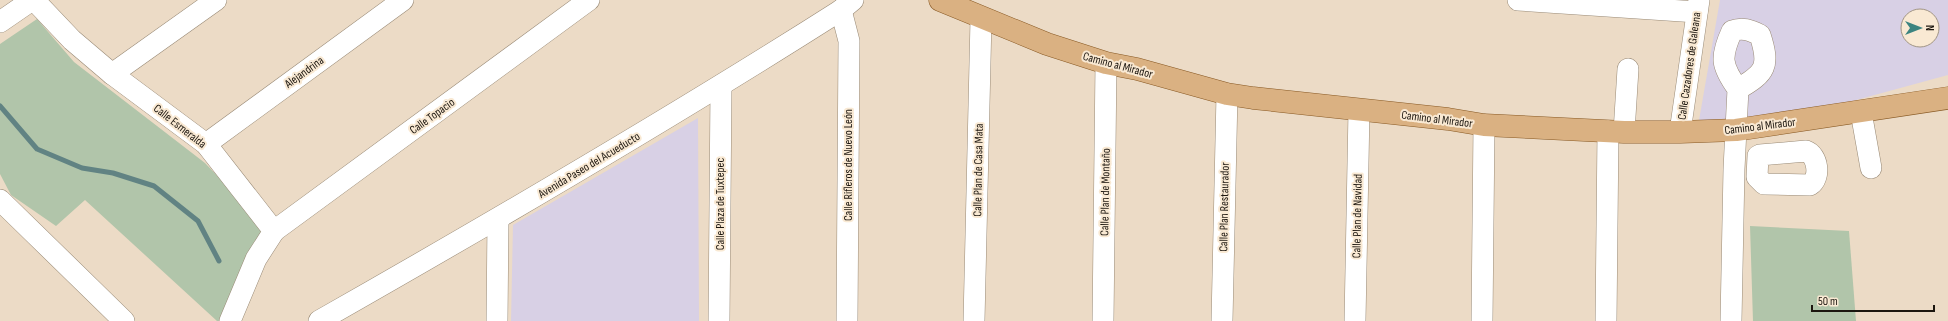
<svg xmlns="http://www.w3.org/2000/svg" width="1948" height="321" font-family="'Sofia Sans Condensed',sans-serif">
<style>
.education{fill:#d8d0e5;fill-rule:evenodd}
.green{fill:#b1c5aa}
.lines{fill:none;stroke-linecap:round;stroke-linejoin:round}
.stream{stroke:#618383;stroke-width:5}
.minor-casing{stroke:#998a76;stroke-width:22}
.major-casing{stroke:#885924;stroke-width:23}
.minor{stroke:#fff;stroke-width:21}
.major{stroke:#dab182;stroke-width:22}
.labels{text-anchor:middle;stroke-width:4;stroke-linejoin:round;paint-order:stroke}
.street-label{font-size:12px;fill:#1c160f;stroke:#f9e9d3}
</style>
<rect width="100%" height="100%" fill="#ecdbc6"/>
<g class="education">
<path d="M1720 0H1948V75L1816 111 1698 126ZM1908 16H1932V40H1908Z"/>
<path d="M698 118 699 321H511L513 225Z"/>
</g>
<g class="green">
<path d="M37 19 74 62 205 163 274 235 220 321H217L85 200 56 226 11 195 0 174V44Z"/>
<path d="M1750 226 1849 231 1856 321H1753Z"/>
</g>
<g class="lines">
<path class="stream" d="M0 106 37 149 82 168 113 173 154 186 198 221 219 261"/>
<defs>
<g id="minor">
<path d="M34 0 72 40 112 74 206 144 274 231 256 259 230 321"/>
<path d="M1518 0 1697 12"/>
<path d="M841 10 849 41 847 321"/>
<path d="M0 22 32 0"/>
<path d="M112 74 216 0"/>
<path d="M1861 112 1871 168"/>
<path d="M1624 132 1628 69"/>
<path d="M1680 132 1699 0"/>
<path d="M206 144 403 0"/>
<path d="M1806 151C1818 155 1821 178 1810 185L1764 184 1757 177 1758 156 1760 155Z"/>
<path d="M0 200 124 321"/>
<path d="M274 231 589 0"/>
<path d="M319 321C495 221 670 119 841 10L853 0"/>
<path d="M497 321 498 219"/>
<path d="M719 321 721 87"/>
<path d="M974 321 981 19"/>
<path d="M1103 321 1106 63"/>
<path d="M1222 321 1227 94"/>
<path d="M1355 321 1359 110"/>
<path d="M1482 321 1484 125"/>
<path d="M1606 321 1608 131"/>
<path d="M1731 321 1734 169 1738 89C1766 73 1770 66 1760 35 1750 30 1742 27 1732 31 1720 57 1721 66 1738 89"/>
</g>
<path id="major" d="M940 0 1047 44 1106 63 1137 69 1227 94 1253 98 1448 119 1484 125 1624 132H1680L1736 130 1948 98"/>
</defs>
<use href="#minor" class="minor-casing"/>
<use href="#major" class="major-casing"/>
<use href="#minor" class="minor"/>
<use href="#major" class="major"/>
</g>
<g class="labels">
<g class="street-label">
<text transform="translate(1118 65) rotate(15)" y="4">Camino al Mirador</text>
<text transform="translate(1689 66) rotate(-82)" y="4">Calle Cazadores de Galeana</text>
<text transform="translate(304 72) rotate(-36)" y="4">Alejandrina</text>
<text transform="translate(432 116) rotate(-36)" y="4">Calle Topacio</text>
<text transform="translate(1437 119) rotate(7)" y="4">Camino al Mirador</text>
<text transform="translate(180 126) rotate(38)" y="4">Calle Esmeralda</text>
<text transform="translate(1760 126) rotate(-7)" y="4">Camino al Mirador</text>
<text transform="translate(589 165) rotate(-31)" y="4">Avenida Paseo del Acueducto</text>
<text transform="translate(848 165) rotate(-90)" y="4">Calle Rifleros de Nuevo León</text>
<text transform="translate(978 170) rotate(-89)" y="4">Calle Plan de Casa Mata</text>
<text transform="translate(1105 192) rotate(-89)" y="4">Calle Plan de Montaño</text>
<text transform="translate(720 204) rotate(-90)" y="4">Calle Plaza de Tuxtepec</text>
<text transform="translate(1224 207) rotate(-89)" y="4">Calle Plan Restaurador</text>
<text transform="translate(1357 216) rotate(-89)" y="4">Calle Plan de Navidad</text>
</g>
</g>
<g transform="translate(1920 28) rotate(90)"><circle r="19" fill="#f9e9d3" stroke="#a19585"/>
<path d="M0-3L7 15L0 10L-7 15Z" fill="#3c8480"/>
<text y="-6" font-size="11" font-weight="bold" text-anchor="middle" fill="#1c160f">N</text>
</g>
<path d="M1812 305v6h122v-6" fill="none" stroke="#1c160f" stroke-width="2"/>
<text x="1818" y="305" font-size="12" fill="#1c160f" stroke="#f9e9d3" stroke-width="3" paint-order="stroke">50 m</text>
</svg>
